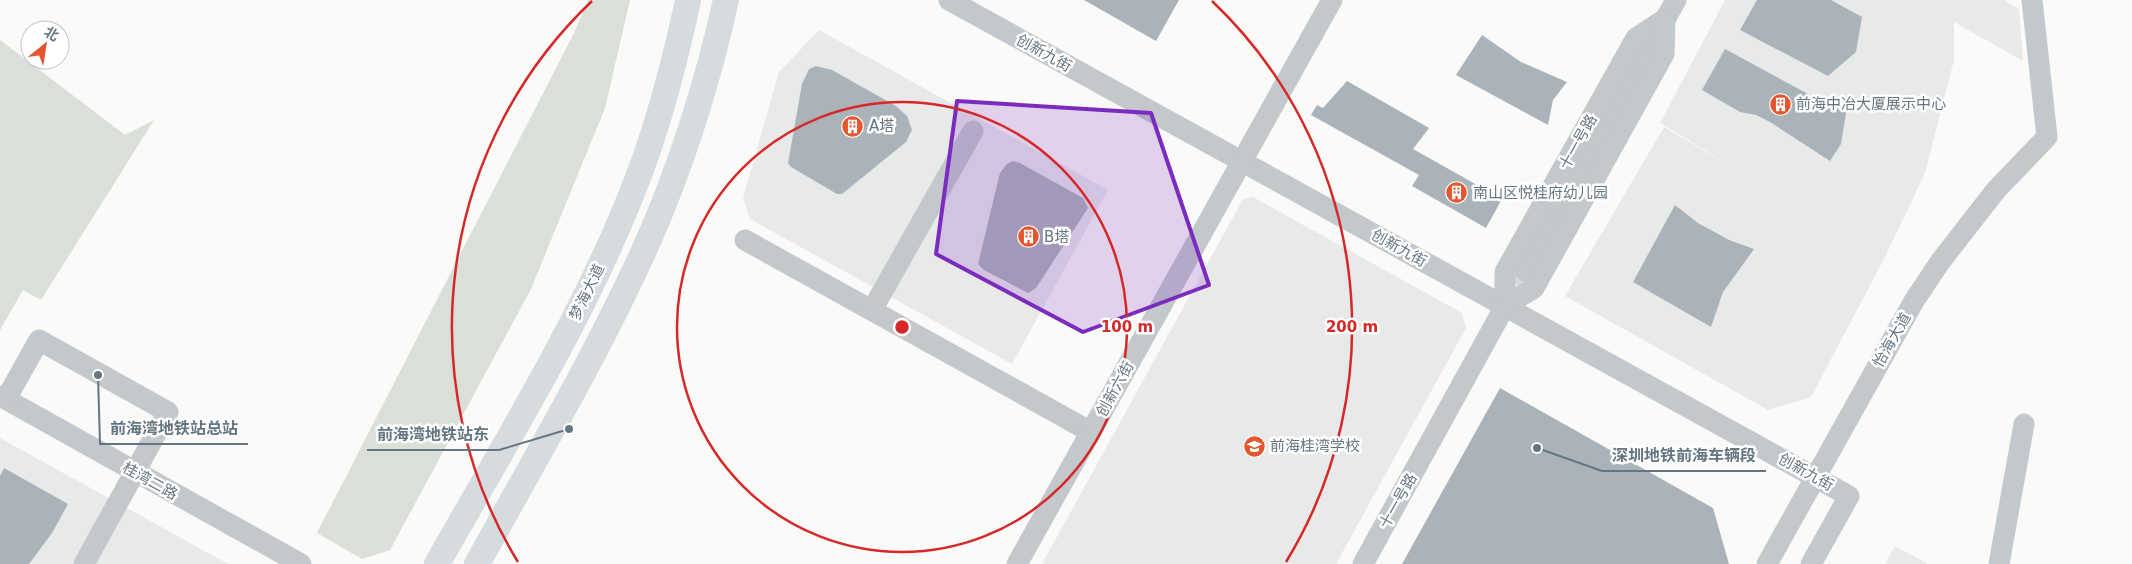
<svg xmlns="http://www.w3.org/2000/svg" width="2132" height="564" font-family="'DejaVu Sans','Noto Sans SC',sans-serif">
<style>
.built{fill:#e8e9e9}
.green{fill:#dadfd7}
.building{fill:#aab3b9}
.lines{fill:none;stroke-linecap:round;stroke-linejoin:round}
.minor-tunnel{stroke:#d5d9db;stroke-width:21;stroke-dasharray:21 11;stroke-linecap:butt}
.minor{stroke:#c3c8cc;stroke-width:21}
.major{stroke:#d6dbdf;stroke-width:26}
.marked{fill:#7b2cbf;fill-opacity:0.2;stroke:#7b2cbf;stroke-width:4;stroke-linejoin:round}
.ring{fill:none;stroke:#d62828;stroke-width:2.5}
.labels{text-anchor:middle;stroke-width:5;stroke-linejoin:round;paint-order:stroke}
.street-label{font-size:15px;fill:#657683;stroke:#fff}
.poi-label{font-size:15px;fill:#657683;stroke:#fff;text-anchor:start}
.centre{fill:#d62828;stroke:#fff;stroke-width:2.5}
.ring-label{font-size:15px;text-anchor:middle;font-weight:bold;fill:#d62828;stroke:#fff;stroke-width:5;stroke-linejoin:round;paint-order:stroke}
.leader{fill:none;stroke:#657683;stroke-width:2}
.callout-dot{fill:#657683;stroke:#fff;stroke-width:2}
.callout-label{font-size:16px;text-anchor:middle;font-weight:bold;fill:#657683;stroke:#fff;stroke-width:5;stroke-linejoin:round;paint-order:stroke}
</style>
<rect width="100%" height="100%" fill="#fafaf8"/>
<g class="built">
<path d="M1725 0H2004L2019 9 2023 61 1954 22V60L1925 173 1885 257 1811 397 1768 410 1565 296 1664 127 1746 175 1660 123Z"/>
<path d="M819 30 1108 190 1012 364 750 219 743 198 779 72Z"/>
<path d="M1253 197 1462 313 1466 328 1336 564H1042L1243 199Z"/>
<path d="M0 438 228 564H0Z"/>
<path d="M1895 546 1928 564H1885Z"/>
</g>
<g class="green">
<path d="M588 0H630L605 108 531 289 390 550 362 559 317 533 573 35Z"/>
<path d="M0 40 125 135 154 120 41 300 23 290 0 330Z"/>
</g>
<g class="building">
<path d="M1084 0H1179L1156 41Z"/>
<path d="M1757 0H1831L1862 17 1856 52 1828 76 1740 30Z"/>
<path d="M1482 35 1521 62 1567 82 1553 100 1548 125 1456 75Z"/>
<path d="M1725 49 1821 101 1847 107 1841 144 1830 161 1770 122 1756 115 1740 112 1702 90Z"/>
<path d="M816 66 832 70 896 106 907 116 912 130 906 142 842 194H837L791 167 788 163 802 84 809 69Z"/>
<path d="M1347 81 1429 128 1413 149 1502 199 1486 228 1412 186 1419 175 1311 115 1317 105 1323 108Z"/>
<path d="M1013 161 1020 163 1083 198 1088 208 1036 288 1028 293 984 270 978 264 1000 173 1007 164Z"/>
<path d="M1675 205 1698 223 1729 240 1754 249 1723 292 1711 327 1633 282Z"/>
<path d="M1500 388 1713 508 1729 564H1402Z"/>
<path d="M4 468 68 504 52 533 29 564H0V476Z"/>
</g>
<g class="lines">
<path class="minor-tunnel" d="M1500 312 1525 271"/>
<g class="minor">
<path d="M949 0 1849 496 1811 564"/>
<path d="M745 240 1091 432"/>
<path d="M1525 271 1676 0"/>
<path d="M1505 306V272L1636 38 1665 19"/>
<path d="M872 310 973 131"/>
<path d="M0 396 301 564"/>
<path d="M6 399 39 340 168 412 84 564"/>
<path d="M1017 564 1332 0"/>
<path d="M1363 564 1505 306 1534 288 1664 54 1665 19"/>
<path d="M1767 564 1914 301 1940 262 1996 190 2047 137 2032 0"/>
<path d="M1999 564 2024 424"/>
</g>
<g class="major">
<path d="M437 564C512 431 596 298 647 153 664 103 677 52 688 0"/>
<path d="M477 564C536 457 600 350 650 237 683 161 708 81 726 0"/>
</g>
</g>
<path class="marked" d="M957 101 1151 113 1209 285 1083 332 936 254Z"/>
<g class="ring">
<circle cx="902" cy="327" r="225"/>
<path d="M518 562A450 450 0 0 1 592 1M1212 1A450 450 0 0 1 1286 562"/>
</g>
<defs>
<symbol id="building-disc" viewBox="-11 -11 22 22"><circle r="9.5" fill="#e4572e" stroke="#fff"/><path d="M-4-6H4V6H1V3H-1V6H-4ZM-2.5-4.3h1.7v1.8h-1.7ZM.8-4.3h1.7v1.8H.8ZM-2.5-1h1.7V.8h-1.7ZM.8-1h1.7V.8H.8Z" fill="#fff"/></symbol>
<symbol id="school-disc" viewBox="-11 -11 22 22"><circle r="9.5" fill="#e4572e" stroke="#fff"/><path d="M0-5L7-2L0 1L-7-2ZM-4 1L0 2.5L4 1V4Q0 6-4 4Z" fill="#fff"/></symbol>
</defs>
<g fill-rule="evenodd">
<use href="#building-disc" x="1768" y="92" width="25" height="25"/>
<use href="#building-disc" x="840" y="114" width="25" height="25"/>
<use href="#building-disc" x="1444" y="180" width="25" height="25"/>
<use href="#building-disc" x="1016" y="224" width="25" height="25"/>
<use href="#school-disc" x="1242" y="434" width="25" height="25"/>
</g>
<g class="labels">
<g class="street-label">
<text transform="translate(1044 53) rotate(29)" y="5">创新九街</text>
<text transform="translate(1578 142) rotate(-61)" y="5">十一号路</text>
<text transform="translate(1399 248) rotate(29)" y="5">创新九街</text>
<text transform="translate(587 292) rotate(-64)" y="5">梦海大道</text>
<text transform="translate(1892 340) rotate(-60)" y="5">怡海大道</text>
<text transform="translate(1115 389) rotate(-61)" y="5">创新六街</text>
<text transform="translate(1806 472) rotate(29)" y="5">创新九街</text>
<text transform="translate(150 481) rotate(29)" y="5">桂湾二路</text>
<text transform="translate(1398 501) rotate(-61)" y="5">十一号路</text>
</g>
<g class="poi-label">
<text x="1796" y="109">前海中冶大厦展示中心</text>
<text x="869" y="131">A塔</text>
<text x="1473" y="198">南山区悦桂府幼儿园</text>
<text x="1044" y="242">B塔</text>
<text x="1270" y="451">前海桂湾学校</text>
</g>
</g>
<circle cx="902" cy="327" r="8" class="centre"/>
<g class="ring-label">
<text x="1127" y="332">100 m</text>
<text x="1352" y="332">200 m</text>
</g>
<path class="leader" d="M98 375L100 444H248M569 429L499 450H367M1537 448L1602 471H1766"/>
<g class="callout-dot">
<circle cx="98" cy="375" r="5"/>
<circle cx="569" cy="429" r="5"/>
<circle cx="1537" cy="448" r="5"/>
</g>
<g class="callout-label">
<text x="174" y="434">前海湾地铁站总站</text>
<text x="433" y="440">前海湾地铁站东</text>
<text x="1684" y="461">深圳地铁前海车辆段</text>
</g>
<g transform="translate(45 45) rotate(30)"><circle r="24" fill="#ffffff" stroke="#c1c8cd"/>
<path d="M0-4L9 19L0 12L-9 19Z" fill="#e4572e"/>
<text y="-8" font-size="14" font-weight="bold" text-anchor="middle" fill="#657683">北</text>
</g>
</svg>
